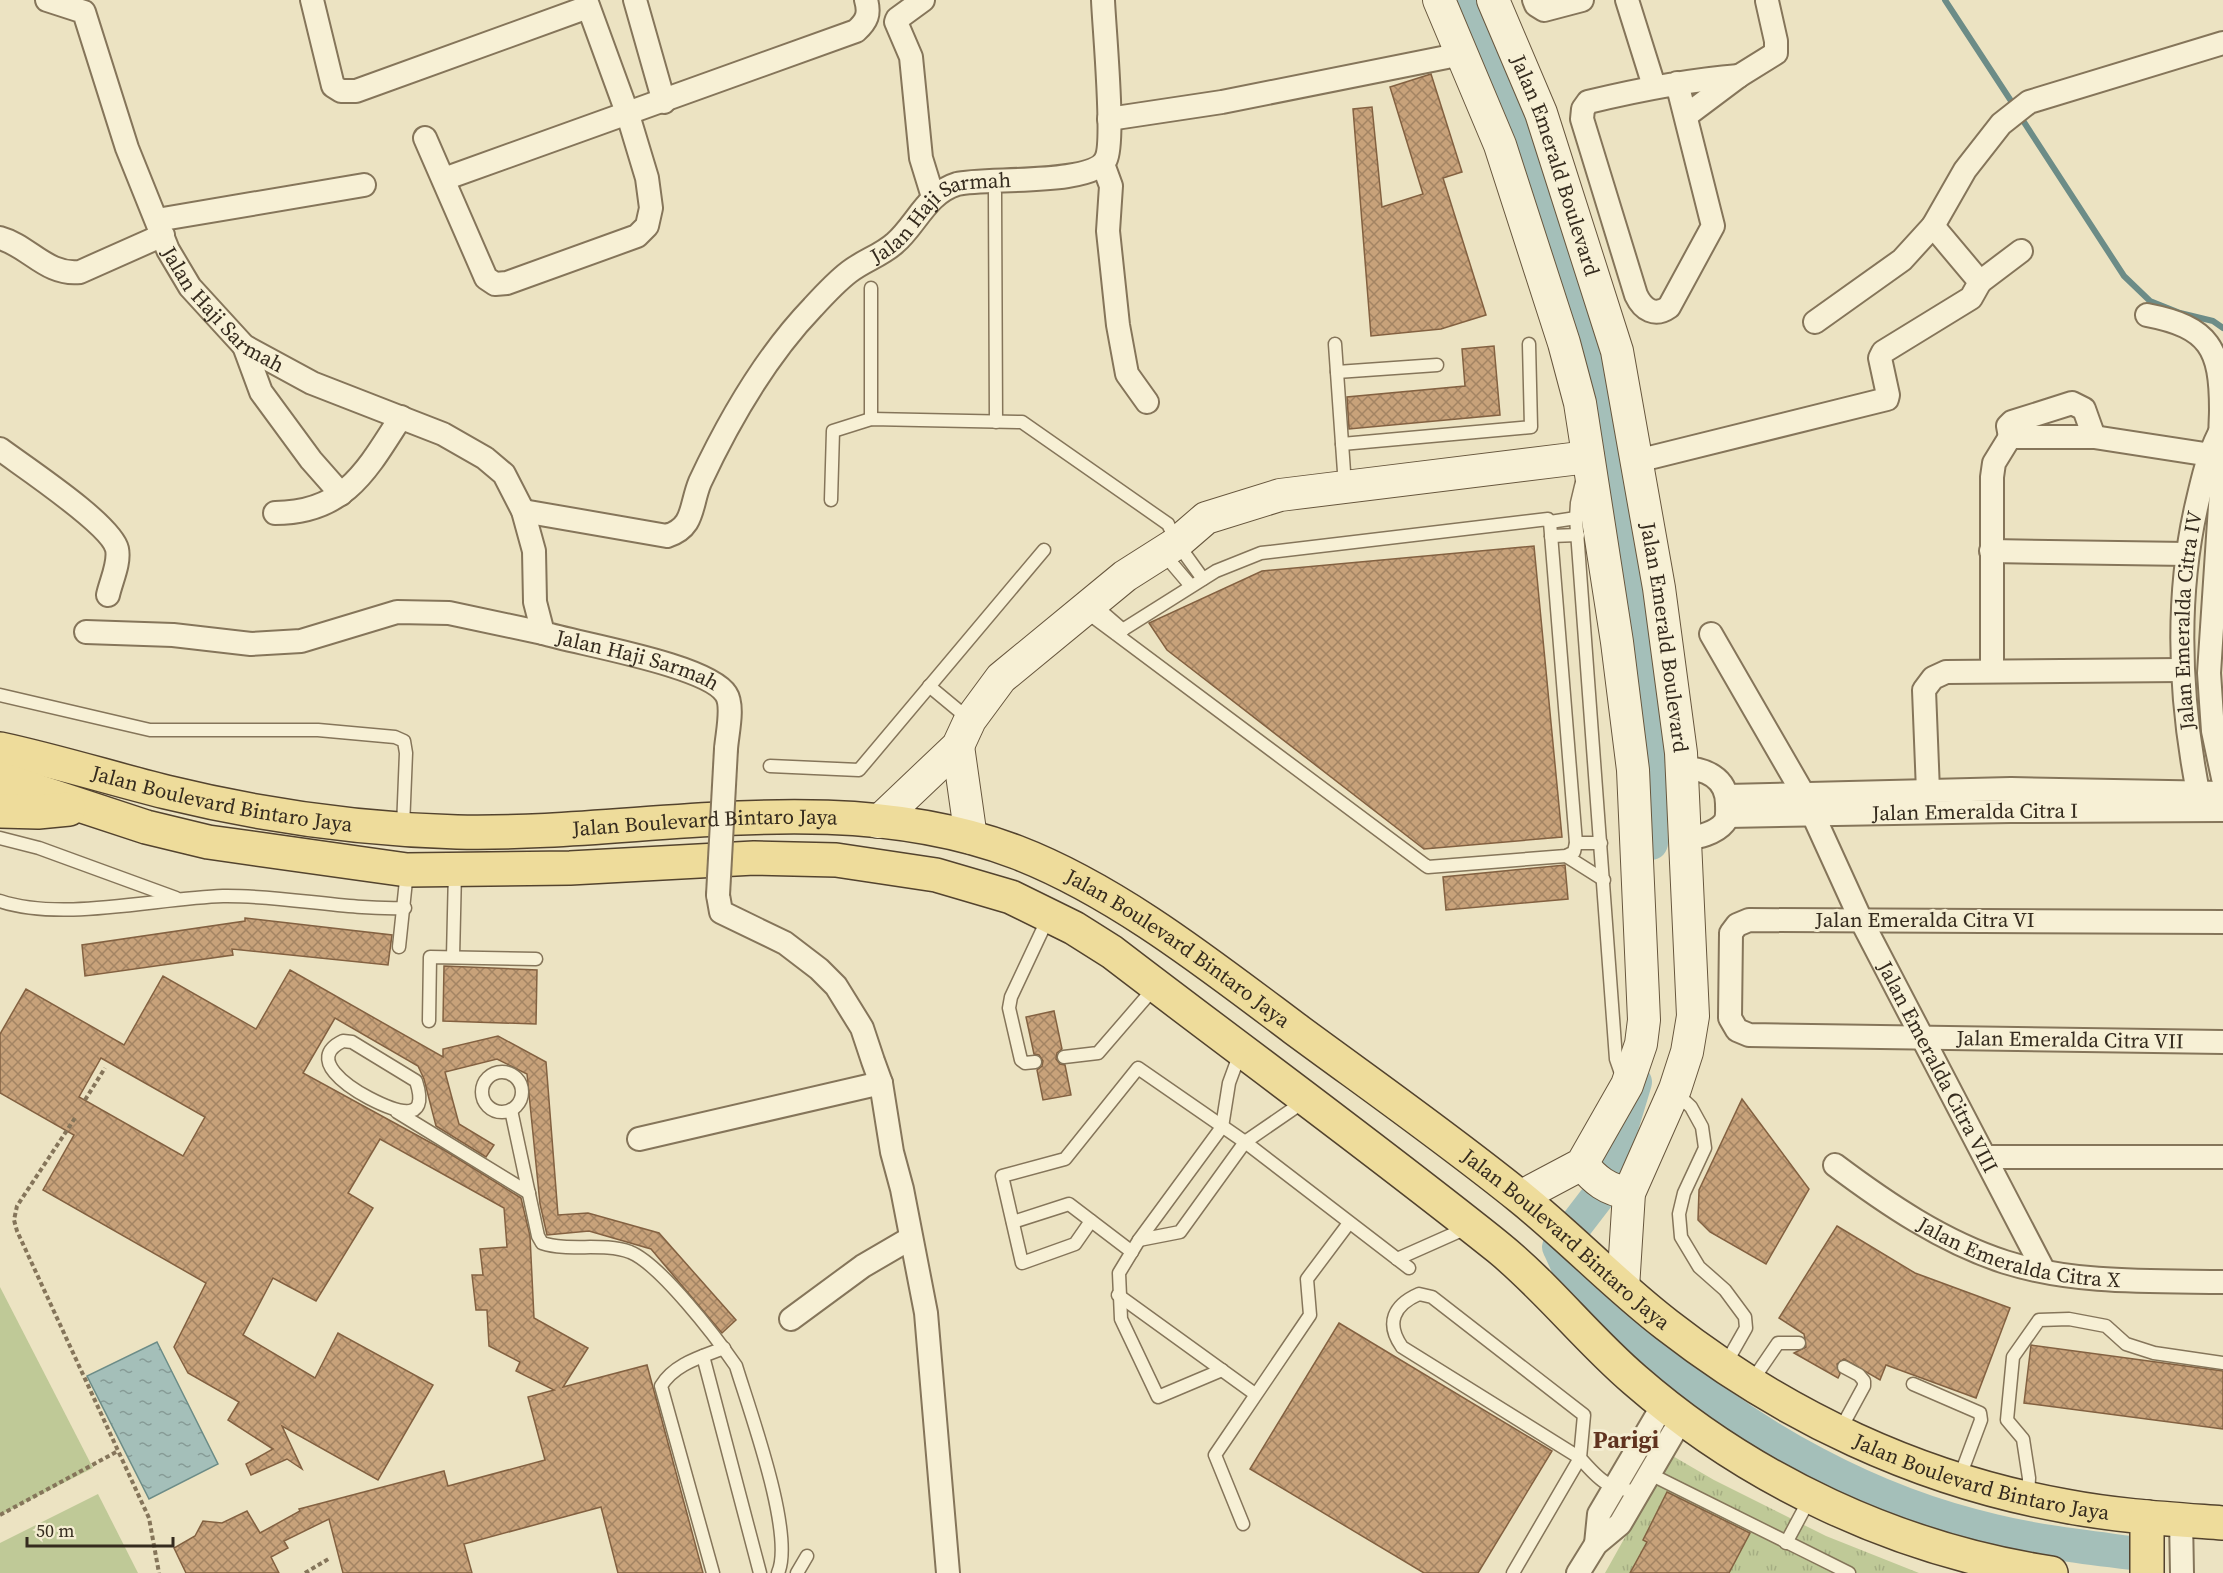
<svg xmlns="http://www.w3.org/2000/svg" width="2223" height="1573" font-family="'Source Serif 4',serif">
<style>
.grass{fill:url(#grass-tufts)}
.pitch{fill:#bfc997}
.water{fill:url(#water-ripples);stroke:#6c8c87;stroke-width:1.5}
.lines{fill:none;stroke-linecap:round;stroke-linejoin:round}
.stream{stroke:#6c8c87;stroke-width:6}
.river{stroke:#a4bfb9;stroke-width:34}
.building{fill:url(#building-cross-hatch);stroke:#836141;stroke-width:1.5;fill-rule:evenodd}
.lane-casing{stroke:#85755a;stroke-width:15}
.street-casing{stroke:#85755a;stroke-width:26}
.secondary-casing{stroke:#67563d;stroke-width:34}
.primary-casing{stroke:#53432e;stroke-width:36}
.path{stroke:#85755a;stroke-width:4;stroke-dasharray:4.5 3;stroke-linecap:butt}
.lane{stroke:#f7f0d5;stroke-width:12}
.street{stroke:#f7f0d5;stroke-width:22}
.secondary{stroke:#f7f0d5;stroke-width:32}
.primary{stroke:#eedc9b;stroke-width:33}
.street-bridge-casing{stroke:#85755a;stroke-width:26;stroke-linecap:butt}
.street-bridge{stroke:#f7f0d5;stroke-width:22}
.labels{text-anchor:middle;stroke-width:6;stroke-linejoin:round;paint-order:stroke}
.street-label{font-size:21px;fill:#352b1e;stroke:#f4edd1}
.quarter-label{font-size:24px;font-weight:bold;fill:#60331f;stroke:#f4edd1}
</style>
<defs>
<pattern id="grass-tufts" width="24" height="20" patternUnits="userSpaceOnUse" patternTransform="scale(1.5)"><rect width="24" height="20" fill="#bfc997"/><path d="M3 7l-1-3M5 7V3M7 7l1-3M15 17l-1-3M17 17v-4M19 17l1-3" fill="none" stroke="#a5ad82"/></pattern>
<pattern id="water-ripples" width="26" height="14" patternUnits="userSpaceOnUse" patternTransform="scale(1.5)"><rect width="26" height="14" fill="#a4bfb9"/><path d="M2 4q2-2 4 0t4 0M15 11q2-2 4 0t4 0" fill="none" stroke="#869b96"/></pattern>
<pattern id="building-cross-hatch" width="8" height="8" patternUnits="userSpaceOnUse" patternTransform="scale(1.5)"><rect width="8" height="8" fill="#c8a27a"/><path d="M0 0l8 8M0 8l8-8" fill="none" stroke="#a38463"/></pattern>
</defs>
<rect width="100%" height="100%" fill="#ece3c2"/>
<path class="grass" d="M1671 1455 1714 1480 1826 1536 1919 1573H1605Z"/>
<g class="pitch">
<path d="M0 1287 93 1468 0 1515Z"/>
<path d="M98 1494 138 1573H0V1543Z"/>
</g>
<path class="water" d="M157 1342 218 1464 149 1499 87 1376Z"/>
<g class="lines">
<g class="stream">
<path d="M1945 0 2015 107"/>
<path d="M2020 116 2124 276 2150 301 2180 313 2213 321 2223 328"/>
</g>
<g class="river">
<path d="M1473 0 1486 28 1607 428 1647 699 1651 843"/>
<path d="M1635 1082 1602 1191 1559 1247C1564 1256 1567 1267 1573 1276 1594 1304 1632 1335 1658 1357 1755 1438 1870 1503 1994 1531 2043 1543 2095 1548 2146 1555"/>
</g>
</g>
<g class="building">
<path d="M1431 74 1462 172 1443 178 1486 315 1441 329 1371 336 1353 109 1372 107 1382 207 1423 194 1390 87Z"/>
<path d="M1494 346 1500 415 1349 429 1347 397 1465 386 1462 349Z"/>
<path d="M1534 546 1562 837 1424 849 1167 650 1149 623 1262 571Z"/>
<path d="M1565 865 1568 899 1446 910 1443 877Z"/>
<path d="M245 918 392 935 388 965 232 949 233 955 85 976 82 945 245 921Z"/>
<path d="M444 966 537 970 536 1024 443 1021Z"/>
<path d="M290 970 443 1057V1049L498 1036 546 1062 558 1215 588 1213 659 1233 736 1320 722 1333 651 1249 589 1231 547 1235 540 1204 527 1074 497 1059 445 1072 459 1124 494 1145 486 1157 436 1126 424 1079 418 1066 335 1018 303 1073 444 1150 521 1198 530 1236 534 1318 588 1348 563 1387 647 1365 703 1573H618L601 1507 464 1544 472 1573H343L329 1519 284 1541 288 1548 271 1557 279 1573H186L174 1548 195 1536 203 1521 222 1523 247 1511 260 1533 300 1511 299 1509 444 1471 448 1486 545 1460 528 1397 554 1390 516 1371 520 1362 489 1346 487 1310H476L472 1275H483L480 1249 507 1247 504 1208 380 1139 348 1193 373 1208 316 1301 273 1278 243 1335 315 1378 338 1333 433 1385 378 1480 282 1426 302 1469 287 1459 251 1475 246 1464 273 1449 228 1420 239 1402 188 1373 174 1347 206 1283 43 1190 74 1135 0 1093V1034L26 989 124 1045 163 976 256 1029ZM101 1058 205 1117 183 1156 79 1097Z"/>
<path d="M1054 1011 1062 1049 1057 1053 1056 1059 1060 1064 1065 1065 1071 1095 1043 1100 1037 1070 1042 1066 1043 1061 1039 1055 1034 1054 1026 1017Z"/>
<path d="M1742 1099 1809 1189 1766 1264 1710 1232 1698 1220 1699 1190Z"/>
<path d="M1837 1226 1915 1273 2010 1308 1976 1398 1886 1365 1880 1380 1844 1359 1837 1364 1840 1374 1838 1378 1794 1353 1806 1347 1804 1334 1779 1318Z"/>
<path d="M1339 1323 1552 1451 1478 1573H1424L1250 1469Z"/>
<path d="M2031 1345 2223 1371V1429L2024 1403Z"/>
<path d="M1667 1492 1750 1533 1729 1573H1630L1647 1542 1643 1540Z"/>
</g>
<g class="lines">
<defs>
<g id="lane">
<path d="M995 193 996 422"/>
<path d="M871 288V419"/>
<path d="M1335 344 1345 486"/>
<path d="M1337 372 1437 365"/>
<path d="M1342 444 1531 427 1529 344"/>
<path d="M1582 482 1577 503 1576 518 1616 1059 1623 1079"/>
<path d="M831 500 833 431 871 419 1022 422 1168 524 1177 543 1203 579"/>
<path d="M1550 522 1576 518"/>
<path d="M1551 536 1578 535"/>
<path d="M1163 553 1191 586"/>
<path d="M1093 604 1123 630"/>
<path d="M1085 611 1116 634 1425 865 1428 867 1566 856 1574 852 1576 843 1550 522 1548 519 1261 553 1216 571 1116 634"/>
<path d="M929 686 970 720"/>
<path d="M0 695 150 730H318L395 737 404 741 406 753 403 827"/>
<path d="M770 766 859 770 1044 550"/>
<path d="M0 838 39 848 176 898"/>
<path d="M1576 843H1601"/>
<path d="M1566 856 1604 880"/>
<path d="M0 901C62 922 157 898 223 896 283 895 344 910 405 908"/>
<path d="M399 947 407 871"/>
<path d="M453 957 455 871"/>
<path d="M429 1021 430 957 536 959"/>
<path d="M343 1041 352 1042 416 1081C431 1127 392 1110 369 1098 350 1088 305 1059 343 1041Z"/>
<path d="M1064 1057 1098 1053 1155 987"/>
<path d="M1035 1062 1025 1063 1021 1060 1009 1008 1011 997 1049 916"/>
<circle cx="502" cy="1092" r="20"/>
<path d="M1676 1093 1691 1107 1702 1127 1705 1148 1684 1193 1679 1214 1681 1237 1699 1267 1725 1290 1745 1317 1746 1328 1725 1365"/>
<path d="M511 1110 538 1236 542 1243C570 1252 602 1242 630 1252 660 1264 716 1337 736 1366 749 1409 795 1534 778 1573"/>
<path d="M397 1112 529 1193"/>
<path d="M1091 1221 1075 1244 1022 1263 1002 1176 1065 1159 1138 1068 1245 1142 1409 1268"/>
<path d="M1013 1222 1069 1204 1132 1252"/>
<path d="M1139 1240 1180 1232 1245 1142 1306 1100"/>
<path d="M1397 1259 1469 1227"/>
<path d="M1118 1295 1255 1394"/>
<path d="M703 1356 760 1573"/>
<path d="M1222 1370 1158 1397 1121 1319 1119 1273 1139 1240 1222 1127 1229 1083 1240 1053"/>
<path d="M1752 1381 1778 1343H1799"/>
<path d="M1913 1384 1980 1413 1981 1420 1959 1479"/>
<path d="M1839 1432 1864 1386V1381L1859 1375 1844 1367"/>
<path d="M1646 1472 1849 1573"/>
<path d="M2028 1497 2029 1478 2023 1439 2007 1420 2013 1357 2039 1320 2069 1319 2106 1326 2126 1344 2154 1353 2223 1363"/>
<path d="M1243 1524 1215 1455 1310 1315 1307 1279 1349 1223"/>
<path d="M1786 1543 1810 1498"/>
<path d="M713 1573 661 1386C674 1364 701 1357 724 1348"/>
<path d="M797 1573 807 1556"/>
<path d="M1513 1573 1580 1458 1584 1415 1432 1297 1419 1294C1394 1305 1385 1323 1402 1347L1580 1458C1600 1481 1607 1488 1638 1492"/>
</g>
<g id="street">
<path id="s1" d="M47 0 84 12 127 148 168 250 190 287 244 346 312 383 443 434 485 458 504 474 523 511 534 551 535 602 543 633C579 644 708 665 726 694 734 706 727 734 726 749"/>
<path d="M312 0 333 86 341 91H356L588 7"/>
<path d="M635 0 664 102"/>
<path d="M923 0 897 19 896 22 911 57 921 158 933 197"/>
<path d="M1534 0 1536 5 1544 10 1582 0"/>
<path d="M1627 0 1654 86"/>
<path d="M1677 83 1713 226 1669 307C1655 317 1643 310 1636 295L1582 119 1583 109 1588 102C1638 90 1687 80 1739 76"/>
<path d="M1687 115 1739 76 1776 53V41L1767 1"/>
<path d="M1109 119 1222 102 1462 54"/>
<path d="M425 138 486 278 495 284 507 283 637 236 647 226 651 208 647 178 628 115 586 0"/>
<path d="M1103 164 1111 186 1108 231 1118 325 1127 374 1147 402"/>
<path d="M444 179 856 31C867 21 870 14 866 0"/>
<path d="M157 220 364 185"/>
<path d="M0 238C29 246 47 276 80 272L163 235"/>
<path d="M1980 282 2021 251"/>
<path d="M2147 315C2210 327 2221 349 2221 410 2221 423 2219 434 2222 447"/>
<path d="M1815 322 1902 260 1933 226 1965 170 2001 124 2029 102 2223 43"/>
<path d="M244 346 261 392 311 460 341 494"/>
<path d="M2010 437H2094L2223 457"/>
<path d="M2010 437 2008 426 2012 422 2072 403 2084 409 2094 437"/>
<path d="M0 449C24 467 111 524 117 549 120 563 111 581 108 595"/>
<path d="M1637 461 1887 399 1888 395 1880 358 1883 352 1971 298 1980 282 1933 226"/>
<path d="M2223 461 2209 673 2213 731 2223 778"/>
<path id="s2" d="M523 511 667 536C695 527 690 506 700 482 729 420 765 357 813 307 824 295 836 282 849 272 863 261 882 255 895 243 916 225 927 193 957 184 984 177 1094 186 1106 159 1115 141 1104 27 1103 0"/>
<path d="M275 513C345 513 367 470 401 417"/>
<path d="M1991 551 2187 554"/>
<path d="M86 632 173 635 251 644 301 641 397 612 449 613 543 633"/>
<path id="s3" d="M1711 634 1804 795 1861 920 2044 1271"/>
<path d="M1992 671V477L1994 463 2010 437"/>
<path d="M1681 768C1704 768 1727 777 1727 804 1727 810 1728 818 1724 823 1715 834 1698 837 1685 839"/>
<path d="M1928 791 1924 690 1933 678 1946 672 2181 670"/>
<path d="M1727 796 2011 789 2223 793"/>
<path id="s4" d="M2201 807C2180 707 2174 607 2196 508 2202 482 2207 458 2219 434"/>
<path id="s5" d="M1727 816 2010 811 2223 810"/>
<path d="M718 895 721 912 785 943 819 969 836 986 862 1028 873 1061 881 1083 892 1152 902 1189 926 1313 948 1573"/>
<path id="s6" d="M2223 922 1749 920 1737 925 1731 933 1730 1018 1737 1030 1749 1035 2223 1042"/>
<path d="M639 1139 881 1083"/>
<path d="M1987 1157H2223"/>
<path id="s7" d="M1835 1165C1887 1204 1943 1242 2005 1262 2075 1284 2151 1281 2223 1282"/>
<path d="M791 1319 863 1266 911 1238"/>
<path d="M2181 1519 2182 1573"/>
<path d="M1596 1544 1599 1514 1663 1405"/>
<path d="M1578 1573 1596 1544 1620 1524 1682 1418"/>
</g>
<g id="secondary">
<path d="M1439 0 1500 145 1564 343 1580 403 1617 642 1633 770 1644 1020 1641 1044 1627 1085 1582 1164 1520 1197"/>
<path id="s8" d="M1493 0 1541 113 1617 351 1659 588 1681 753 1693 1016 1687 1052 1675 1089 1629 1193 1623 1288"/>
<path d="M958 746 971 838"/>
<path d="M878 822 958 746 970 720 1001 678 1125 576 1177 543 1206 518 1280 495 1588 457"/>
<path d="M1582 1164C1595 1180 1607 1190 1629 1193"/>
</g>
<g id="primary">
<path id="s9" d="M0 749C56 761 110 778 166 792 260 815 359 829 457 832 642 836 836 784 1016 852 1115 890 1210 965 1294 1028 1370 1084 1447 1138 1520 1197 1571 1238 1616 1286 1667 1325 1784 1416 1919 1480 2065 1506 2117 1516 2170 1519 2223 1523"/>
<path d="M0 779 146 827 208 842 407 870 570 868 754 858 836 860 936 875 1011 897 1074 928 1112 952C1241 1051 1373 1147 1499 1248 1548 1288 1587 1339 1635 1380 1751 1481 1899 1550 2051 1573"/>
<path d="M0 811 38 812 69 809"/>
<path d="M2147 1517V1573"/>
</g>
</defs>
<use href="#lane" class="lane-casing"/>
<use href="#street" class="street-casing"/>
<use href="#secondary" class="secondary-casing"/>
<use href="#primary" class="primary-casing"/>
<g class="path">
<path d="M85 1100 105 1068"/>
<path d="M75 1118 17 1206 14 1220 17 1231 149 1518 159 1573"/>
<path d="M0 1515 118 1451"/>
<path d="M305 1573 330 1558"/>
</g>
<use href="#lane" class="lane"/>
<use href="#street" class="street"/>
<use href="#secondary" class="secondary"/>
<use href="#primary" class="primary"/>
<defs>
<path id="street-bridge" d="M718 895 726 749"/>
</defs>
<use href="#street-bridge" class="street-bridge-casing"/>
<use href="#street-bridge" class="street-bridge"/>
</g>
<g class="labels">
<g class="street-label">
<text dy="7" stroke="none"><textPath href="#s8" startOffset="177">Jalan Emerald Boulevard</textPath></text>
<text dy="7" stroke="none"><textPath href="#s2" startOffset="584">Jalan Haji Sarmah</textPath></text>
<text dy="7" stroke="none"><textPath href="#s1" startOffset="374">Jalan Haji Sarmah</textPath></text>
<text dy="7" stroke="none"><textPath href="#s4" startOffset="188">Jalan Emeralda Citra IV</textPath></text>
<text dy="7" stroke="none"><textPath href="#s8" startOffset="663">Jalan Emerald Boulevard</textPath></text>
<text dy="7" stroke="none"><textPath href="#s1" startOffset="970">Jalan Haji Sarmah</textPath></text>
<text dy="7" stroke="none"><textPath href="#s9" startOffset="228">Jalan Boulevard Bintaro Jaya</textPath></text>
<text dy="7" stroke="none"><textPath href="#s5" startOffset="248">Jalan Emeralda Citra I</textPath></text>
<text dy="7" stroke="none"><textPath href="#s9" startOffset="714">Jalan Boulevard Bintaro Jaya</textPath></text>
<text x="1925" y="927">Jalan Emeralda Citra VI</text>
<text dy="7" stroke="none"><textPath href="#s9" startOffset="1218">Jalan Boulevard Bintaro Jaya</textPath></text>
<text dy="7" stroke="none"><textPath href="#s6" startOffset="930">Jalan Emeralda Citra VII</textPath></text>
<text dy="7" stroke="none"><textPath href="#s3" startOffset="489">Jalan Emeralda Citra VIII</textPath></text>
<text dy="7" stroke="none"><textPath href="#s9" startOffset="1704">Jalan Boulevard Bintaro Jaya</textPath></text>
<text dy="7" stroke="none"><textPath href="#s7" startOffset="208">Jalan Emeralda Citra X</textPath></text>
<text dy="7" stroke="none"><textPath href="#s9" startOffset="2190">Jalan Boulevard Bintaro Jaya</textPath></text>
</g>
<g class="quarter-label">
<text x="1626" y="1448">Parigi</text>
</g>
</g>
<path d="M27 1537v9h146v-9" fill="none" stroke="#352b1e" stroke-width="3"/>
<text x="36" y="1537" font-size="18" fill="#352b1e" stroke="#f4edd1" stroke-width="4.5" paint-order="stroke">50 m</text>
</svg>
